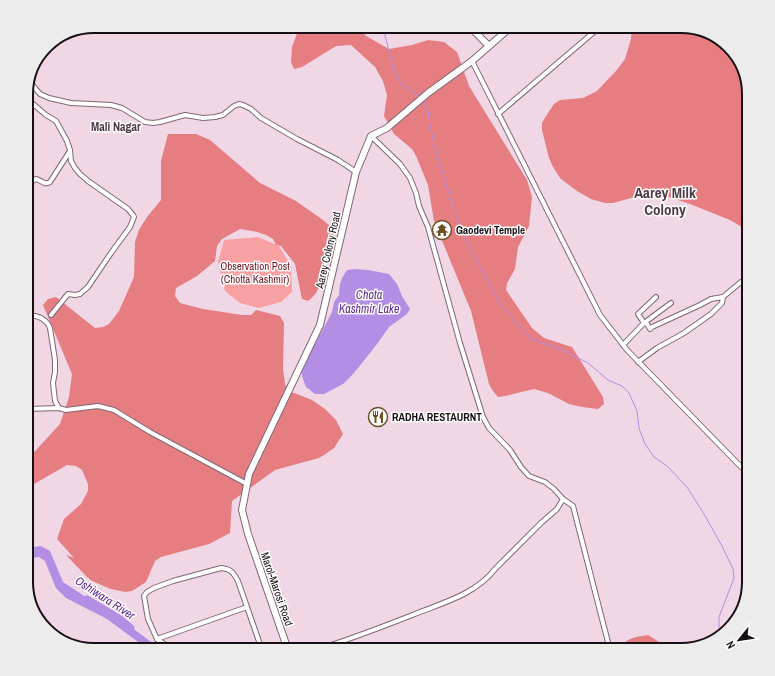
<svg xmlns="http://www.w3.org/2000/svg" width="775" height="676" font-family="'Archivo Narrow',sans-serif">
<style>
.green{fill:#f9a1a2}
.forest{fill:#e67d80}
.water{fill:#b48de4}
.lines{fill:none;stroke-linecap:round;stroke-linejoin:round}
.stream{stroke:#b48de4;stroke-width:1}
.river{stroke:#b48de4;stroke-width:7}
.street-casing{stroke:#7f6776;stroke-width:6}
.secondary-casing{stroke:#7f6776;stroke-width:8}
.street{stroke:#fff;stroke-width:4}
.secondary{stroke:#fff;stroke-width:6}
.labels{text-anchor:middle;stroke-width:3;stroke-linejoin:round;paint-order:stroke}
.poi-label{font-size:11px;font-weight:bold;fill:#180f15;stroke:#fff;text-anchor:start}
.street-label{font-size:11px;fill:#180f15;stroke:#fff}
.park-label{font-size:11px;fill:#721322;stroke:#fff}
.neighbourhood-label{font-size:12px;font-weight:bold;fill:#4d3845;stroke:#fff}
.water-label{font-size:12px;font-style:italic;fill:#602c91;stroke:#fff}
.district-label{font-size:15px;font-weight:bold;fill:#4d3845;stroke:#fff}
.rim{fill:none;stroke:#180f15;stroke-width:2}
</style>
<rect width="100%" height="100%" fill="#f1d6e6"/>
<path class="green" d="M258 237 279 246 291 266 292 292 281 302 259 308 240 303 225 291 218 262 224 240Z"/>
<g class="forest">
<path d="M300 26H357L366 36 389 49 412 45 428 40 444 42 457 52 469 86 527 180 532 197 529 226 518 247 515 269 507 283 506 290 532 328 544 338 572 347 603 397 604 404 598 409 582 407 569 404 548 393 534 389 505 396 498 397 493 391 489 384 471 311 434 221 428 185 416 156 412 149 394 134 384 116 387 95 383 81 375 67 351 45 336 46 302 67 294 69 291 62 292 47Z"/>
<path d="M632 26H681L707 31 729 46 744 68 749 94V231L730 220 690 204 660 194 635 197 613 203H605L591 199 577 191 565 182 560 178 552 165 549 158 542 130V123L546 116 554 104 560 100 583 98 597 91 616 71 625 59 631 39Z"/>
<path d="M168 134H196L210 140 260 183 296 201 323 220 329 225 334 232C331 239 328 246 326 253 321 270 325 289 308 301L302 299 295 264 281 246 276 245 273 239 266 235 257 232 240 229 222 239 217 246 215 261 197 276 176 288 175 296 180 303 203 309 242 315H251L256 310 280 316 284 323 283 369 285 384 289 391 312 400 325 409 336 420 343 434 334 448 327 453 319 458 275 470 232 501 230 533 209 544 161 557 155 561 146 582 132 591 125 592 111 589 92 581 87 577 66 555 74 558 57 539 64 519 81 504 88 491V484L82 470 76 466 67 465 34 484H26V461L60 424 69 397 72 374 43 305 48 299 56 297 95 328 103 327 109 324 119 311 134 277 135 242 139 230 147 217 161 200V161Z"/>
<path d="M648 635 667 647 669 650H620V647C629 637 636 637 648 635Z"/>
</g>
<g class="water">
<path d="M355 269 368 270 389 274 397 284 402 296 410 309 407 314 389 327 377 344 354 373 343 384 324 394H315L306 387 302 376V369L332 312 334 302 339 295 340 284 342 278 347 270Z"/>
<path d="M41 546 50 551 63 582 131 627 162 650H149L107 619 66 598 56 588 45 561 39 557 26 559V548Z"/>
</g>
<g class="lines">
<g class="stream">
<path d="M380 26 385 35 393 68 401 84 421 97"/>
<path d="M423 101 428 110 430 125 434 144 452 204 462 232 492 290 501 305 531 339 560 349 588 363 608 380 622 386 629 393 637 411 639 428 645 444 654 457 667 466 687 487 704 514 722 546 733 569 734 578 719 617V637"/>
</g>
<path class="river" d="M87 599 119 618 131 628"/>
<defs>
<g id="street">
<path d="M472 61 600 315 627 350 749 475"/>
<path d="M28 81 32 84 34 87 40 94 49 98 71 103 111 105 122 108 145 122 153 123 160 122 185 115 203 118 215 117 223 115 234 106 239 104 243 105 251 109 261 118 297 139 338 160 356 172"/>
<path d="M26 98 46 115 56 121 67 141 70 150 71 161 75 168 80 174 88 181 128 209 133 215 134 217 130 227 111 253 88 287 80 294 75 295 68 294 51 315"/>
<path d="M498 114 601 26"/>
<path d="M371 136 400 164 410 178 416 193 419 206 428 227 460 343 483 417 489 428 510 450 521 467 529 476 545 482 554 489 563 499 573 506 610 650"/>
<path d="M26 185 36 179C41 180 45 186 50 182L70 151"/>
<path d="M656 297 638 314 644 323 671 303"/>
<path d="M723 297 741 282 749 279"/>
<path d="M26 315C36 315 46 318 50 328L55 360V372L53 383 55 401 59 408"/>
<path d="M623 345 644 323 647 324 650 329 652 327 700 305 711 299 723 297 722 303 711 314 684 333 657 348 638 362"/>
<path d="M26 409 59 408 66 410 98 406 114 410 150 432 247 484"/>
<path d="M157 639 247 607"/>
<path d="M173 650 157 639 148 619 144 596 147 592 154 588 173 581 221 568C231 569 233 572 238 581L262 650"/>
<path d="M315 650C349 640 382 627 415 614 445 602 476 594 496 568L541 523 557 509 563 499"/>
</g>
<g id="secondary">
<path d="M469 26 489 46"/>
<path d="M288 650 248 534 242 510 249 474 320 325 356 172 371 136 387 128 428 93 472 61 512 26"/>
</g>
</defs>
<use href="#street" class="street-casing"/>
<use href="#secondary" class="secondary-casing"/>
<use href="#street" class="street"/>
<use href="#secondary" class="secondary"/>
</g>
<defs>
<symbol id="temple-ring" viewBox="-11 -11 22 22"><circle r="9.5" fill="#fff" stroke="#6e5024" stroke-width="1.5"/><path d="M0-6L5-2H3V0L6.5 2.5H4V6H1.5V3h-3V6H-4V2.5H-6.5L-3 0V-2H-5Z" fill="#6e5024"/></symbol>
<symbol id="restaurant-ring" viewBox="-11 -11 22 22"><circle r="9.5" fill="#fff" stroke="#6e5024" stroke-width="1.5"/><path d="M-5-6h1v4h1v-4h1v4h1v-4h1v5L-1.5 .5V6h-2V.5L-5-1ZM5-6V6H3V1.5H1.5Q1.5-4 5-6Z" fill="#6e5024"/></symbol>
</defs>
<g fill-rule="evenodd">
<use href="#temple-ring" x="431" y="219" width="22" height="22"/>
<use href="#restaurant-ring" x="367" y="406" width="22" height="22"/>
</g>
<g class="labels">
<g class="poi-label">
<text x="456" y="234">Gaodevi Temple</text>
<text x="392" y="421">RADHA RESTAURNT</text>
</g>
<g class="street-label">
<text transform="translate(328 250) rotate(-77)" y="4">Aarey Colony Road</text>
<text transform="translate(277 589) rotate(71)" y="4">Marol-Marosi Road</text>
</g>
<g class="park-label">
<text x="255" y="270">Observation Post<tspan x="255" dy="13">(Chotta Kashmir)</tspan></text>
</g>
<g class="neighbourhood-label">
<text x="116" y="131">Mali Nagar</text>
</g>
<g class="water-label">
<text x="369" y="299">Chota<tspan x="369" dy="14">Kashmir Lake</tspan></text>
<text transform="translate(105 598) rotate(33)" y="4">Oshiwara River</text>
</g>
<g class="district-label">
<text x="665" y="198">Aarey Milk<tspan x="665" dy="17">Colony</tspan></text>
</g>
</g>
<path d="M0 0H775V676H0ZM94 33H681A61 61 0 0 1 742 94V582A61 61 0 0 1 681 643H94A61 61 0 0 1 33 582V94A61 61 0 0 1 94 33Z" fill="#edecec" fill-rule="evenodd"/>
<path class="rim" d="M94 33H681A61 61 0 0 1 742 94V582A61 61 0 0 1 681 643H94A61 61 0 0 1 33 582V94A61 61 0 0 1 94 33Z"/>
<g transform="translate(739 640) rotate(240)" stroke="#ffffff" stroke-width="3" paint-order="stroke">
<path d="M0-3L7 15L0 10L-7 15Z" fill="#180f15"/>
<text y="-6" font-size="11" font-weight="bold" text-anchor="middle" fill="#180f15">N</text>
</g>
</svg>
